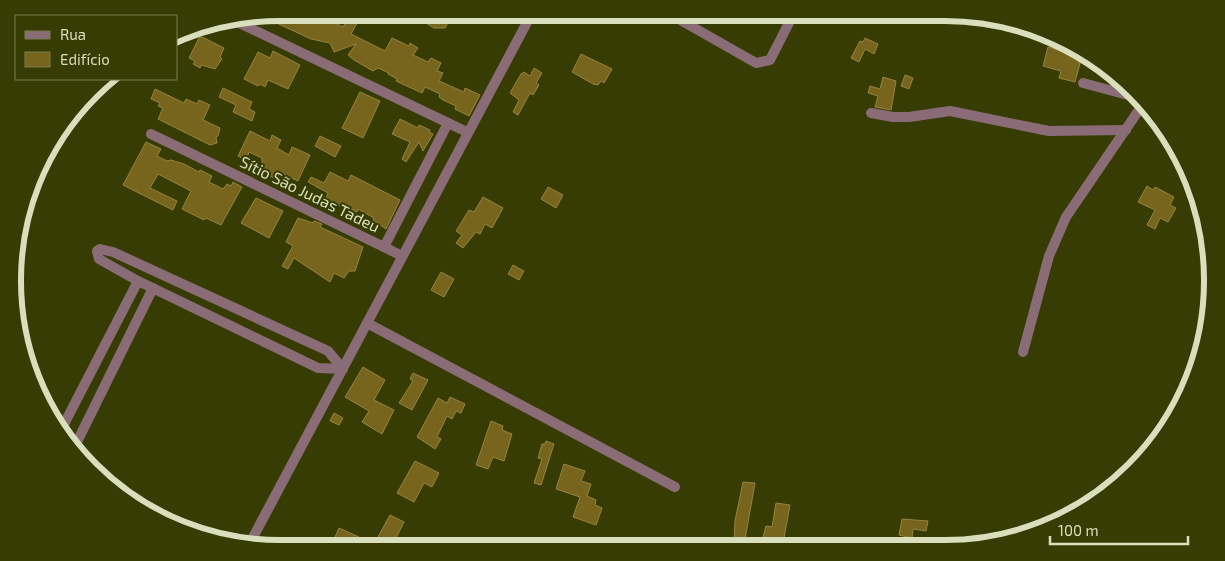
<svg xmlns="http://www.w3.org/2000/svg" width="1225" height="561" font-family="'Exo 2',sans-serif">
<style>
.building{fill:#77651d;stroke:#96833f}
.lines{fill:none;stroke-linecap:round;stroke-linejoin:round}
.minor{stroke:#8a6c77;stroke-width:10}
.labels{text-anchor:middle;stroke-width:4;stroke-linejoin:round;paint-order:stroke}
.street-label{font-size:16px;fill:#d9debc;stroke:#373c04}
.rim{fill:none;stroke:#d9debc;stroke-width:6}
</style>
<rect width="100%" height="100%" fill="#373c04"/>
<g class="building">
<path d="M280 12H333L329 20 343 27 348 18 357 23 351 34 385 51 392 38 409 46 410 43 418 48 413 55 428 62 431 58 441 63 437 71 443 73 439 81 464 92 465 88 480 95 469 116 455 109 456 106 443 100 439 97 440 94 425 87 422 93 396 81 397 79 388 74 389 73 378 68 373 71 354 60 348 55 356 44 334 52 330 43 311 39 270 20 268 24 254 17Z"/>
<path d="M432 12H454L445 28H434L426 23Z"/>
<path d="M200 36 224 48 220 57 222 59 215 69 201 65 200 68 193 64 195 61 189 58Z"/>
<path d="M865 38 878 44 874 54 865 49 859 62 851 58 860 41 863 42Z"/>
<path d="M1061 46 1082 56 1075 82 1059 78 1061 71 1043 66 1048 47 1060 50Z"/>
<path d="M273 51 300 65 288 89 268 80 265 87 260 84 258 86 244 79 258 52 270 58Z"/>
<path d="M581 54 612 69 604 83 601 81 598 85 593 84 572 72Z"/>
<path d="M534 68 542 73 536 83 539 85 533 95 530 93 518 115 513 112 519 100 510 93 521 74 524 72 530 76Z"/>
<path d="M905 75 913 78 909 89 901 86Z"/>
<path d="M883 77 896 81 891 110 875 107 878 96 868 93 870 86 880 89Z"/>
<path d="M223 88 252 102 249 109 255 112 252 121 233 112 236 105 219 97Z"/>
<path d="M155 89 184 103 186 99 197 104 199 100 210 105 203 120 220 128 218 136 216 137 217 143 210 145 158 119 163 108 158 106 160 103 151 99Z"/>
<path d="M360 92 380 101 363 138 342 128Z"/>
<path d="M400 119 418 128 419 125 430 130 429 132 433 134 423 151 419 142 406 162 402 159 410 142 392 134Z"/>
<path d="M250 131 270 141 272 135 281 140 277 148 289 155 292 147 310 155 298 181 277 171 274 178 265 173 267 169 262 167V158L249 152 246 160 238 156Z"/>
<path d="M320 136 341 146 335 157 315 146Z"/>
<path d="M146 142 161 149 157 156 167 161 171 160 184 164 199 172 200 170 212 176 209 182 223 189 227 184 231 186 233 182 242 187 221 225 206 218 204 220 182 209 191 191 158 174 150 188 177 201 173 210 123 185Z"/>
<path d="M330 172 348 181 351 175 400 200 386 229 373 220 374 218 358 209 357 212 350 209 349 210 330 201 326 198 328 193 308 182 311 177 324 183Z"/>
<path d="M1147 186 1153 190 1155 187 1174 197 1170 205 1176 208 1168 222 1160 218 1155 229 1147 225 1155 210 1138 202Z"/>
<path d="M548 187 563 195 556 208 541 199Z"/>
<path d="M483 197 503 208 492 228 485 224 480 234 476 232 463 248 456 243 462 235 456 231 469 210 474 212Z"/>
<path d="M256 198 283 211 269 238 241 223Z"/>
<path d="M298 218 313 223 314 221 322 224 320 227 363 247 355 271H349L344 278 334 273 330 282 294 258 288 269 282 266 293 246 286 242Z"/>
<path d="M513 265 524 271 519 280 508 274Z"/>
<path d="M441 272 454 279 444 297 431 290Z"/>
<path d="M363 367 385 380 374 400 394 410 382 434 362 422 369 411 345 397Z"/>
<path d="M413 373 428 380 412 410 399 403 413 381 410 379Z"/>
<path d="M450 397 465 404 461 413 456 411 452 419 447 416 437 437 441 439 435 449 417 437 438 398 447 403Z"/>
<path d="M334 413 343 418 339 425 330 421Z"/>
<path d="M491 421 503 426 502 430 512 434 504 461 493 457 488 469 476 465Z"/>
<path d="M546 441 554 444 541 485 534 483 542 459 538 458 542 444H545Z"/>
<path d="M415 461 439 473 432 487 424 483 414 502 397 493Z"/>
<path d="M564 464 585 471 581 481 591 484 587 496 596 500 595 505 602 508 596 525 573 517 580 497 556 489Z"/>
<path d="M743 482 755 483 744 545 734 543 735 521Z"/>
<path d="M776 503 790 505 784 538 786 539 785 547 761 544 766 526 772 527Z"/>
<path d="M390 515 404 522 391 548H372Z"/>
<path d="M902 519 928 521 926 531 913 529 912 538 899 535Z"/>
<path d="M339 528 359 537 354 548H330Z"/>
</g>
<g class="lines">
<g class="minor">
<path d="M668 13 756 63 770 60 794 13"/>
<path d="M233 20 467 132"/>
<path d="M1083 83 1139 98"/>
<path d="M871 113 893 117H909L950 111 1049 131 1126 130"/>
<path d="M151 134 384 247 448 123"/>
<path d="M384 247 402 256"/>
<path d="M100 249 113 252 328 351 343 369 318 368 138 281 99 259 97 251Z"/>
<path d="M367 323 675 487"/>
<path d="M1023 352 1049 256 1066 217 1143 104"/>
<path d="M61 430 138 281"/>
<path d="M75 446 153 288"/>
<path d="M250 543 532 13"/>
</g>
</g>
<g class="labels">
<g class="street-label">
<text transform="translate(310 194) rotate(26)" y="6">Sítio São Judas Tadeu</text>
</g>
</g>
<path d="M0 0H1225V561H0ZM280 21H945A259 259 0 0 1 1204 280V281A259 259 0 0 1 945 540H280A259 259 0 0 1 21 281V280A259 259 0 0 1 280 21Z" fill="#373c04" fill-rule="evenodd"/>
<path class="rim" d="M280 21H945A259 259 0 0 1 1204 280V281A259 259 0 0 1 945 540H280A259 259 0 0 1 21 281V280A259 259 0 0 1 280 21Z"/>
<rect x="15" y="15" width="162" height="65" fill="#373c04" stroke="#787d4e"/>
<rect x="25" y="31" width="25" height="8" fill="#8a6c77" stroke="#787d4e"/>
<text x="60" y="40" font-size="15" fill="#d9debc">Rua</text>
<rect x="25" y="52" width="25" height="15" fill="#77651d" stroke="#787d4e"/>
<text x="60" y="65" font-size="15" fill="#d9debc">Edifício</text>
<path d="M1050 536v8h138v-8" fill="none" stroke="#d9debc" stroke-width="2.5"/>
<text x="1058" y="536" font-size="15" fill="#d9debc" stroke="#373c04" stroke-width="4" paint-order="stroke">100 m</text>
</svg>
